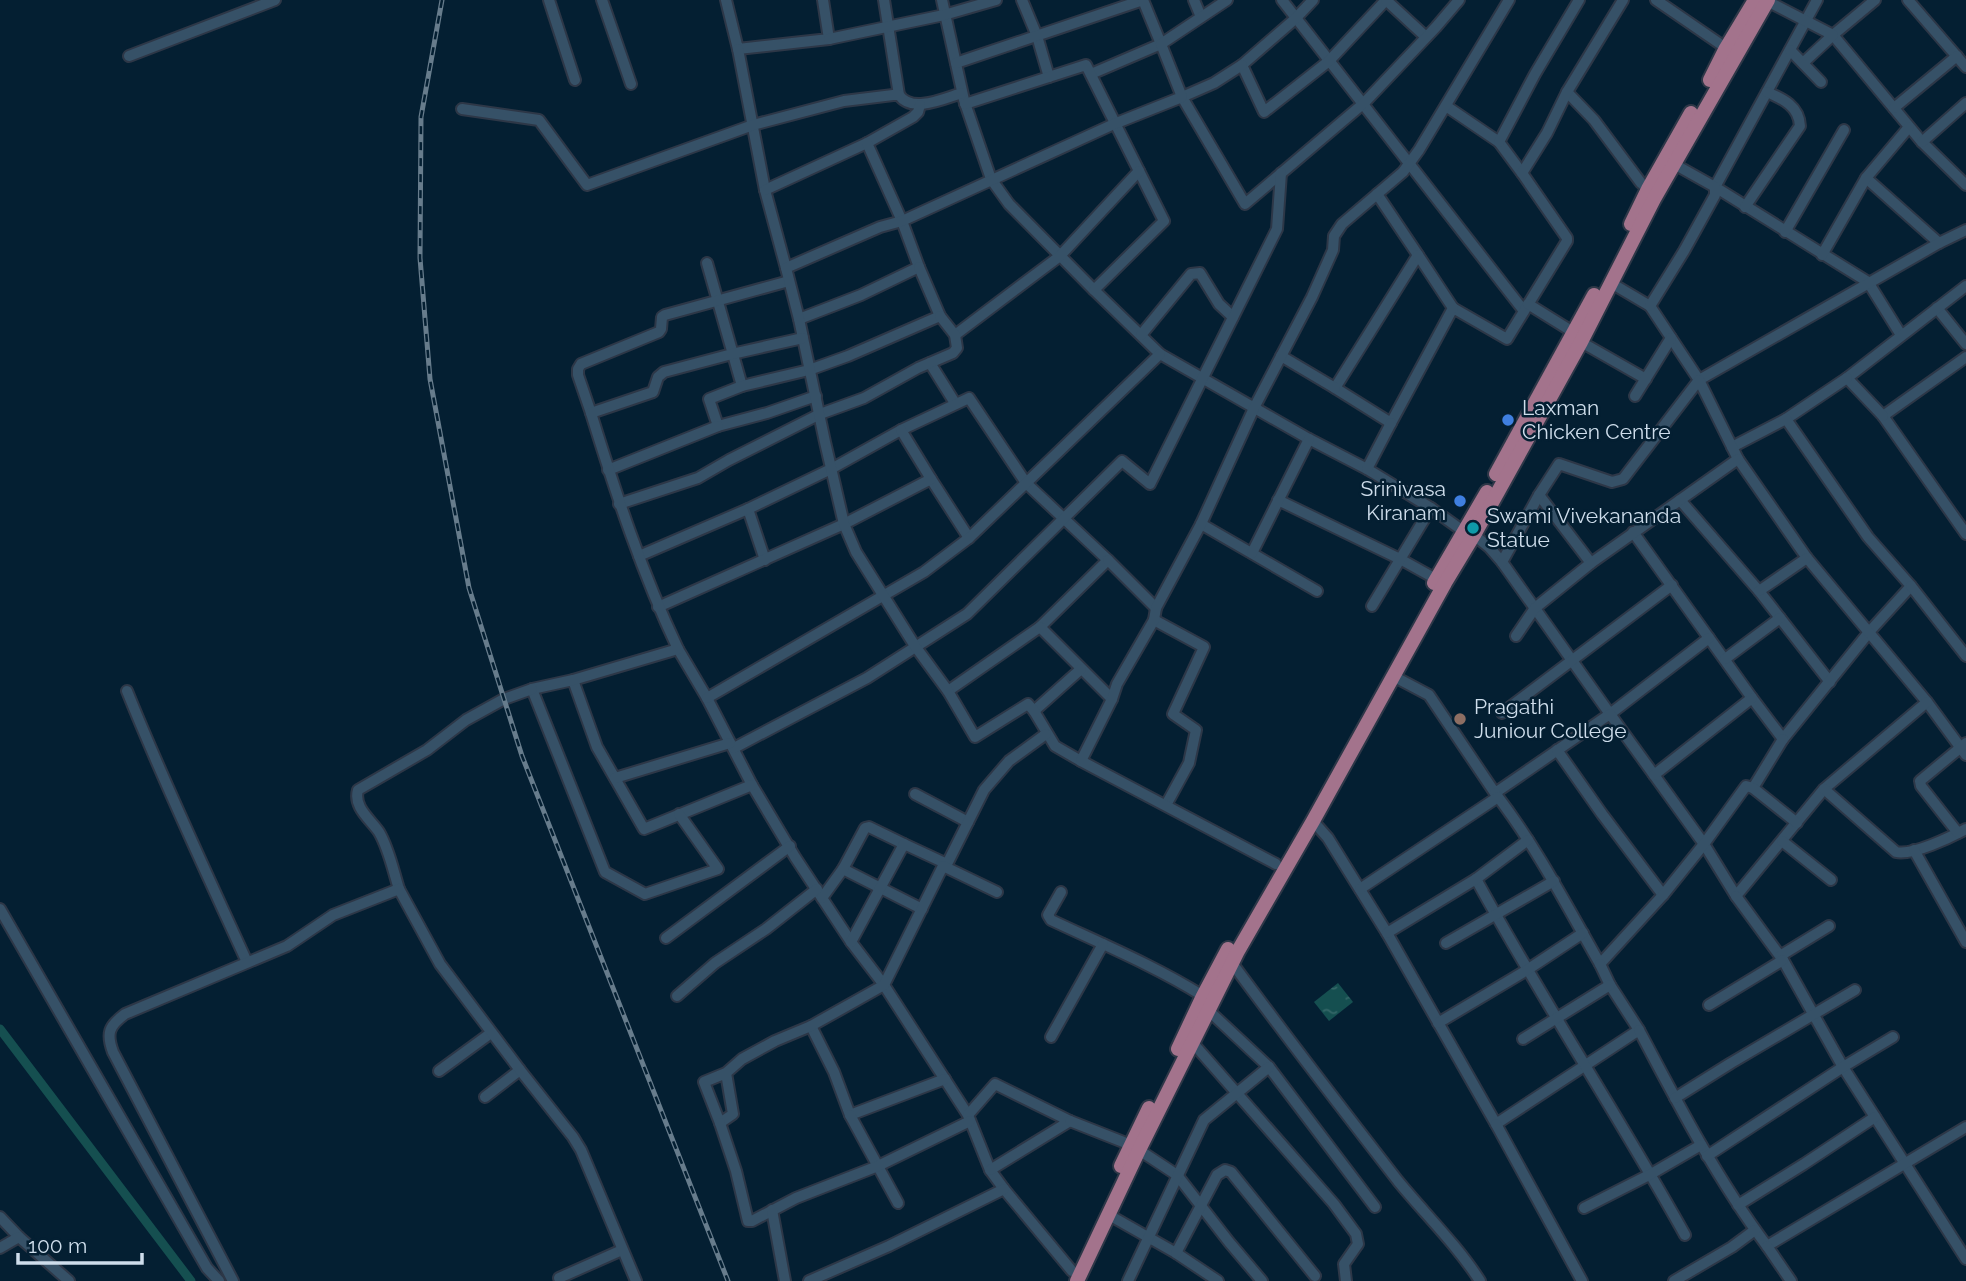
<svg xmlns="http://www.w3.org/2000/svg" width="1966" height="1281" font-family="Raleway,sans-serif">
<style>
.water{fill:url(#water-ripples)}
.lines{fill:none;stroke-linecap:round;stroke-linejoin:round}
.canal{stroke:#154f50;stroke-width:9}
.minor-casing{stroke:#2d3747;stroke-width:14}
.major-casing{stroke:#2d3747;stroke-width:18}
.minor{stroke:#365167;stroke-width:10}
.major{stroke:#a3738c;stroke-width:14}
.rail-casing{stroke:#677c8c;stroke-width:5}
.rail{stroke:#041f32;stroke-width:2.5;stroke-dasharray:8;stroke-linecap:butt}
.shop-dot{fill:#3f7fe0;stroke:#041f32;stroke-width:2.5}
.culture-dot{fill:#0f9aa8;stroke:#041f32;stroke-width:2.5}
.education-dot{fill:#8d6e63;stroke:#041f32;stroke-width:2.5}
.labels{text-anchor:middle;stroke-width:5;stroke-linejoin:round;paint-order:stroke}
.poi-label{font-size:21px;fill:#ceddeb;stroke:#041f32;text-anchor:start}
</style>
<defs>
<pattern id="water-ripples" width="26" height="14" patternUnits="userSpaceOnUse" patternTransform="scale(1.75)"><rect width="26" height="14" fill="#154f50"/><path d="M2 4q2-2 4 0t4 0M15 11q2-2 4 0t4 0" fill="none" stroke="#366869"/></pattern>
</defs>
<rect width="100%" height="100%" fill="#041f32"/>
<path class="water" d="M1338 983 1353 1002 1329 1021 1314 1002Z"/>
<g class="lines">
<path class="canal" d="M0 1029 191 1281"/>
<defs>
<g id="minor">
<path d="M549 0 575 80"/>
<path d="M602 0 631 84"/>
<path d="M726 0 738 49 829 39 823 0"/>
<path d="M884 0 899 95"/>
<path d="M942 0 964 100 991 179 1009 204 1094 290"/>
<path d="M1022 0 1037 36 1049 77"/>
<path d="M1194 0 1201 17"/>
<path d="M1282 0 1524 311"/>
<path d="M1313 0 1295 19 1242 65 1264 112 1329 61 1386 0"/>
<path d="M1386 0 1426 37"/>
<path d="M1656 0 1726 48"/>
<path d="M1817 0 1715 187 1868 282 1901 335"/>
<path d="M1875 0 1833 35 1922 142 1966 185"/>
<path d="M1908 0 1966 67"/>
<path d="M1767 1 1833 35 1803 63"/>
<path d="M829 39 944 15 996 0"/>
<path d="M738 49 765 190 786 268"/>
<path d="M1790 50 1821 82"/>
<path d="M129 56 275 0"/>
<path d="M956 63 1143 0"/>
<path d="M1242 65 1214 83 1182 97 1245 204 1364 103 1436 27 1459 0"/>
<path d="M1091 74 1161 44 1143 0"/>
<path d="M1567 92 1594 120 1641 183 1648 189"/>
<path d="M965 104 1086 65 1164 221 1094 290 1160 354 1309 439 1367 469 1431 508 1463 531"/>
<path d="M1446 106 1499 142 1522 173"/>
<path d="M1894 108 1957 56"/>
<path d="M462 109 539 120 587 185 753 125 844 101 893 95H899C912 114 945 98 962 93"/>
<path d="M1499 142 1535 74 1579 0"/>
<path d="M1922 142 1966 103"/>
<path d="M1866 178 1939 243"/>
<path d="M765 190 867 143 913 117 918 112 920 105"/>
<path d="M1377 194 1418 255 1335 388 1391 423 1453 308 1507 339 1567 241V238L1522 173 1547 133 1567 92 1623 0"/>
<path d="M1745 207 1800 126C1799 106 1783 99 1767 92"/>
<path d="M1785 232 1844 130"/>
<path d="M1418 255 1453 308"/>
<path d="M1822 255 1866 178 1909 127"/>
<path d="M707 263 742 386"/>
<path d="M1611 283 1650 306 1699 380 1939 243 1966 230"/>
<path d="M1528 304 1573 332"/>
<path d="M1650 306 1684 251 1715 195V187L1674 164"/>
<path d="M1937 308 1966 344"/>
<path d="M799 319 861 295 919 267 902 221 867 143"/>
<path d="M955 335 1060 256 1139 171"/>
<path d="M1141 335 1191 274 1200 273 1219 304 1233 317"/>
<path d="M1581 342 1646 379"/>
<path d="M1281 356 1335 388"/>
<path d="M1966 357 1883 416 1966 534"/>
<path d="M930 363 955 403"/>
<path d="M816 396 767 413 718 426 709 399 742 386 809 370 848 356 940 316 919 267"/>
<path d="M1635 396 1671 338"/>
<path d="M591 413 578 375V369L581 364 659 332 661 329 662 317 665 315 789 281"/>
<path d="M1883 416 1847 378 1966 286"/>
<path d="M1786 419 1847 378"/>
<path d="M1367 469 1391 423"/>
<path d="M608 470 718 426"/>
<path d="M931 479 969 538"/>
<path d="M1539 495 1591 563"/>
<path d="M1278 500 1400 559 1436 579"/>
<path d="M1680 500 1759 591 1830 682"/>
<path d="M619 504 698 478 729 460 820 414 864 398 918 368 953 353 957 348 955 335 940 316"/>
<path d="M748 509 765 560"/>
<path d="M1201 524 1317 591"/>
<path d="M1633 532 1752 698 1783 739 1870 631 1911 586 1868 537 1786 419 1732 447"/>
<path d="M1474 535 1489 547 1502 562 1610 714 1709 638"/>
<path d="M1252 553 1309 439"/>
<path d="M639 556 748 509 831 469 901 430 969 398 1026 483 1108 560 1040 627 948 691"/>
<path d="M1108 560 1156 608"/>
<path d="M1502 562 1539 495 1559 464 1612 482 1623 479 1699 380 1738 459 1807 558 1927 702 1966 755"/>
<path d="M1911 586 1966 656"/>
<path d="M1759 591 1807 558"/>
<path d="M1372 606 1431 508"/>
<path d="M658 607 844 524 931 479 901 430"/>
<path d="M1154 620 1204 647 1173 714 1196 730 1189 763 1166 805"/>
<path d="M1040 627 1112 699"/>
<path d="M1516 636 1535 608 1591 563 1738 459"/>
<path d="M678 649 707 698 752 785 795 857 851 942 884 985 968 1115 990 1170 1004 1189 1072 1271"/>
<path d="M1725 659 1780 618"/>
<path d="M1393 676 1429 695 1495 793 1610 714 1704 844 1736 896 1824 789 1927 702"/>
<path d="M573 680 597 747 644 829 752 785"/>
<path d="M127 691C164 783 206 872 247 962"/>
<path d="M707 698 924 572 969 538 1160 354"/>
<path d="M1034 711 1081 669"/>
<path d="M1502 713 1672 585"/>
<path d="M734 748 867 678 967 614 1122 461 1150 484 1277 229 1281 173"/>
<path d="M1557 750 1602 814 1663 895"/>
<path d="M1081 761 1055 746 1034 711 1028 704 975 737 948 691 915 646 856 552 844 524 825 442 799 319 786 268 880 227 902 221 1114 124 1182 97 1161 44 1227 0"/>
<path d="M1654 775 1752 698"/>
<path d="M615 778 730 743"/>
<path d="M1753 788 1783 739"/>
<path d="M1824 789 1896 852C1912 856 1951 837 1966 829"/>
<path d="M1495 793C1536 846 1567 906 1600 964L1663 895 1704 844 1746 786 1753 788 1797 823"/>
<path d="M915 794 968 822"/>
<path d="M679 814 718 869 645 894 605 872 532 689 573 680 678 649C642 573 616 494 591 413L653 392 658 377 664 372 732 354 803 338"/>
<path d="M1313 821 1328 838 1387 933 1496 1124 1639 1030 1610 985 1600 964"/>
<path d="M1958 833 1921 786 1920 781 1966 743"/>
<path d="M1782 841 1831 880"/>
<path d="M1914 850 1966 942"/>
<path d="M1276 864 1081 761 1112 699 1117 684 1154 620 1156 608 1201 524 1254 408 1312 297 1333 250 1334 236 1342 224 1403 172 1419 150 1509 0"/>
<path d="M843 869 922 909"/>
<path d="M1476 879C1542 1000 1618 1115 1685 1235"/>
<path d="M399 889C393 870 389 849 379 832 370 819 353 807 358 790L427 750 466 720 504 699 532 689"/>
<path d="M1360 889 1498 797"/>
<path d="M1061 892 1048 915 1051 920C1102 944 1155 966 1203 996"/>
<path d="M1736 896 1783 960 1843 1067 1966 1259"/>
<path d="M822 898 843 869 865 828 869 827 904 844"/>
<path d="M0 909 207 1268 219 1281"/>
<path d="M1387 933 1476 879 1528 840"/>
<path d="M666 938 790 846"/>
<path d="M851 942 904 844 947 864 984 790 1009 761 1046 734"/>
<path d="M1446 943 1554 881"/>
<path d="M1780 956 1829 926"/>
<path d="M1232 963C1286 1036 1342 1109 1398 1181 1425 1214 1457 1245 1480 1281"/>
<path d="M677 996 715 963 766 929 817 889"/>
<path d="M1709 1005 1783 960"/>
<path d="M1208 1010 1269 1067 1375 1207"/>
<path d="M1438 1023 1527 970 1583 933"/>
<path d="M811 1026 834 1072 850 1115 945 1079"/>
<path d="M1639 1030C1678 1104 1717 1179 1767 1246L1966 1127"/>
<path d="M1051 1037 1103 944"/>
<path d="M1523 1039 1610 985"/>
<path d="M1192 1042 1334 1204 1356 1234 1358 1244 1344 1264 1346 1281"/>
<path d="M439 1071 491 1033"/>
<path d="M726 1073 733 1114 720 1123 704 1082 726 1073 742 1059 775 1041 811 1026 884 985 943 866 997 892"/>
<path d="M485 1097 520 1070"/>
<path d="M1675 1098 1731 1063 1855 990"/>
<path d="M850 1115 898 1203"/>
<path d="M968 1115 995 1084 1070 1121 990 1170"/>
<path d="M1070 1121 1131 1145"/>
<path d="M720 1123 736 1171 748 1221H752L796 1198 878 1166 970 1121"/>
<path d="M1496 1124 1582 1281"/>
<path d="M1139 1150 1177 1175 1229 1242 1262 1281"/>
<path d="M1707 1156 1843 1067 1893 1037"/>
<path d="M1738 1205 1804 1164 1875 1117"/>
<path d="M1584 1208 1651 1174 1701 1145"/>
<path d="M772 1210 785 1281"/>
<path d="M1109 1215 1176 1253 1218 1281"/>
<path d="M0 1217 19 1237 69 1281"/>
<path d="M1767 1246 1791 1281"/>
<path d="M0 1248 19 1237"/>
<path d="M1176 1253 1217 1175 1225 1170 1231 1172 1315 1276"/>
<path d="M559 1278 622 1250"/>
<path d="M233 1281 113 1052C106 1033 109 1026 125 1014L287 946 333 915 399 889 440 964 520 1070 573 1137 581 1150 636 1281"/>
<path d="M809 1281 889 1246 1004 1189"/>
<path d="M1128 1281 1204 1120 1269 1067"/>
<path d="M1674 1281 1732 1247 1755 1230"/>
</g>
<g id="major">
<path d="M1710 80 1726 48 1755 0"/>
<path d="M1631 224 1648 189 1691 113"/>
<path d="M1496 474 1594 295"/>
<path d="M1434 583 1487 492"/>
<path d="M1178 1049 1203 996 1228 949"/>
<path d="M1121 1166 1149 1108"/>
<path d="M1077 1281 1139 1150 1238 951 1313 821 1445 583 1474 535 1581 342 1654 199 1768 0"/>
</g>
</defs>
<use href="#minor" class="minor-casing"/>
<use href="#major" class="major-casing"/>
<use href="#minor" class="minor"/>
<use href="#major" class="major"/>
<defs>
<path id="rail" d="M442 0 421 117 420 258 430 379 469 588 522 756 728 1281"/>
</defs>
<use href="#rail" class="rail-casing"/>
<use href="#rail" class="rail"/>
</g>
<g class="shop-dot">
<circle cx="1508" cy="420" r="7"/>
<circle cx="1460" cy="501" r="7"/>
</g>
<circle class="culture-dot" cx="1473" cy="528" r="7"/>
<circle class="education-dot" cx="1460" cy="719" r="7"/>
<g class="labels">
<g class="poi-label">
<text x="1522" y="415">Laxman<tspan x="1522" dy="24">Chicken Centre</tspan></text>
<text x="1446" y="496" text-anchor="end">Srinivasa<tspan x="1446" dy="24">Kiranam</tspan></text>
<text x="1487" y="523">Swami Vivekananda<tspan x="1487" dy="24">Statue</tspan></text>
<text x="1474" y="714">Pragathi<tspan x="1474" dy="24">Juniour College</tspan></text>
</g>
</g>
<path d="M18 1253v10h124v-10" fill="none" stroke="#ceddeb" stroke-width="3.5"/>
<text x="28" y="1253" font-size="21" fill="#ceddeb" stroke="#041f32" stroke-width="5" paint-order="stroke">100 m</text>
</svg>
